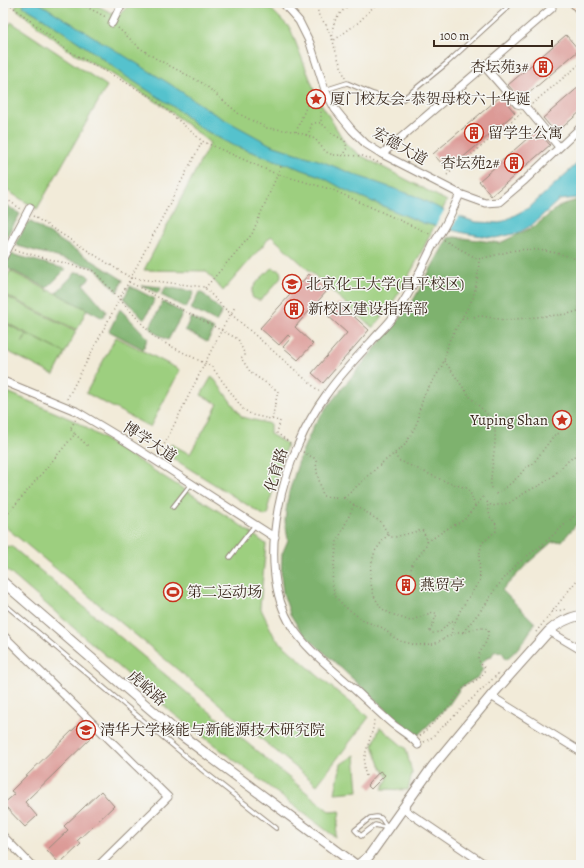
<svg xmlns="http://www.w3.org/2000/svg" width="584" height="868" font-family="Alegreya,'Noto Serif SC',serif">
<style>
.green{fill:#9dcf7f;stroke:#6c7c4e}
.forest{fill:#7eb26e;stroke:#5c6e46}
.water{fill:#55c2cd;stroke:#487676}
.pier{fill:#f2ebd9}
.building{fill:#dc9a96}
.lines{fill:none;stroke-linecap:round;stroke-linejoin:round}
.service-casing{stroke:#968a7c;stroke-width:5.5}
.minor-casing{stroke:#968a7c;stroke-width:9}
.tertiary-casing{stroke:#968a7c;stroke-width:11}
.secondary-casing{stroke:#968a7c;stroke-width:12}
.path{stroke:#968a7c;stroke-width:1.5;stroke-dasharray:1 3;stroke-linecap:butt}
.service{stroke:#fff;stroke-width:3.5}
.minor{stroke:#fff;stroke-width:7}
.tertiary{stroke:#fff;stroke-width:9}
.secondary{stroke:#fce5cf;stroke-width:10}
.labels{text-anchor:middle;stroke-width:3;stroke-linejoin:round;paint-order:stroke}
.poi-label{font-size:15px;fill:#3b2a1e;stroke:#f6f6f2;text-anchor:start}
.street-label{font-size:15px;fill:#3b2a1e;stroke:#f6f6f2}
</style>
<rect width="100%" height="100%" fill="#f6f6f2"/>
<filter id="ink" filterUnits="userSpaceOnUse"><feTurbulence type="fractalNoise" baseFrequency=".025" numOctaves="2"/><feDisplacementMap in="SourceGraphic" scale="8" xChannelSelector="R" yChannelSelector="G"/><feConvolveMatrix kernelMatrix="1 2 1 2 8 2 1 2 1" color-interpolation-filters="sRGB"/></filter>
<filter id="wash" filterUnits="userSpaceOnUse"><feTurbulence type="fractalNoise" baseFrequency=".012" numOctaves="4" result="noise"/><feDisplacementMap in="SourceGraphic" scale="16" xChannelSelector="R" yChannelSelector="G"/><feGaussianBlur stdDeviation="0.9" result="paint"/><feColorMatrix in="noise" values="0 0 0 0 0 0 0 0 0 0 0 0 0 0 0 0 0 1.4 0 .05"/><feComposite in="paint" operator="in"/></filter>
<g filter="url(#wash)">
<rect width="100%" height="100%" fill="#f2ebd9"/>
<g class="green">
<path d="M18 3H92L118 16 131 3H265L290 28 317 97 346 144 360 155 447 201C425 243 405 292 373 328L271 236 223 291 206 271 144 270 210 143 165 107 112 74 67 49 15 8Z"/>
<path d="M11 22 107 86 37 209 3 188V37Z"/>
<path d="M273 268 280 271 281 275 280 279 261 300H258L253 298C247 288 264 276 270 269Z"/>
<path d="M10 271 48 290V292L49 290 87 309 77 330 3 294V284Z"/>
<path d="M3 295 76 331 65 353 3 321Z"/>
<path d="M3 322 26 334 22 343 27 334 65 353 54 375 3 349Z"/>
<path d="M116 337 180 370 150 427 86 393Z"/>
<path d="M212 376 242 417 270 424V434L287 444 268 507 269 513 265 516 169 456 171 444 190 454 218 404 201 395Z"/>
<path d="M3 390 75 421 236 522 266 544 260 607 275 638 325 682 369 717 317 785 3 525Z"/>
<path d="M11 546 330 812 340 811 335 837 175 715 3 567V547Z"/>
<path d="M380 727 406 749 412 773 408 790 382 789 388 778 380 765 373 745Z"/>
<path d="M355 755 358 791 335 793 341 764Z"/>
</g>
<g class="forest">
<path d="M581 199V519L562 541 552 542 529 562 502 590 535 623C527 636 519 650 506 659 503 653 502 650 494 652L491 657 489 656 480 665 483 669 478 677 461 687 448 706 416 737 305 635 300 630 290 614 283 593 281 577 282 554 288 540 285 521 286 511 289 492 301 454 314 425 326 408 410 306 448 238 455 237 500 243 535 226 561 205Z"/>
<path d="M3 203 20 214 6 238H3Z"/>
<path d="M31 222 123 280 117 292 98 271 92 267 18 246 16 243 27 223Z"/>
<path d="M11 254 66 269 47 288 3 266Z"/>
<path d="M76 272 86 274 90 278 83 284 106 311 103 318 56 293Z"/>
<path d="M141 285 161 287 158 293Z"/>
<path d="M130 286 155 299 144 320 124 298Z"/>
<path d="M166 287 194 292 186 308 161 295Z"/>
<path d="M199 292 205 295 222 312 216 322 191 309Z"/>
<path d="M163 302 183 313 168 340 155 333 150 327Z"/>
<path d="M120 309 148 338 143 349 109 331Z"/>
<path d="M191 317 214 329 207 342 185 330Z"/>
</g>
<path class="water" d="M25 3H39L170 84 213 113 271 145 321 161 358 176 415 196 449 213 475 222 500 223 530 207 581 160V201L577 198 559 200 532 225 518 233 495 238 464 233 423 223 347 191 320 176 232 145 199 127 177 109 127 77 99 56 43 18 23 6Z"/>
<path class="pier" d="M445 209 459 215 450 232 434 228Z"/>
<g id="blocks">
<g class="building">
<path d="M566 35 579 50 521 100 508 85Z"/>
<path d="M581 85V111L556 133 543 118Z"/>
<path d="M501 96 515 113 448 170 433 154Z"/>
<path d="M537 130 550 145 491 196 479 181Z"/>
<path d="M309 274 327 291 295 327 313 344 298 360 283 347 291 338 288 335 279 345 260 328Z"/>
<path d="M339 303 369 330 323 383 312 373 347 333 328 316Z"/>
<circle cx="406" cy="585" r="3.5"/>
<path d="M81 722 94 735 25 802 37 816 25 827 3 804 15 794 11 791Z"/>
<path d="M380 771 385 775 371 789 367 785Z"/>
<path d="M101 791 114 806 77 841 81 844 60 864 47 850 68 830 64 826Z"/>
</g>
</g>
</g>
<g filter="url(#ink)">
<use href="#blocks" fill-opacity="0" stroke="#968a7c" stroke-width="1"/>
<g class="lines">
<defs>
<g id="service">
<path d="M325 90 347 83 373 94 393 100 403 99 447 63 508 7"/>
<path d="M173 507 191 484"/>
<path d="M230 557 255 525"/>
<path d="M3 603 201 769 276 828"/>
<path d="M376 817 381 818 388 828 375 825 361 836 355 830 370 818Z"/>
</g>
<g id="minor">
<path d="M283 3 299 21 310 43 325 90 335 109 352 130 366 144 382 154 460 194 485 203 499 202 525 180 581 127"/>
<path d="M112 23 119 9 124 3"/>
<path d="M484 66 517 104 525 106 559 147"/>
<path d="M382 154 552 8"/>
<path d="M3 258 30 207"/>
<path d="M3 381 76 411 116 435 271 535 275 537"/>
<path d="M549 631 581 650"/>
<path d="M3 635 168 797 99 865"/>
<path d="M491 696 581 752"/>
<path d="M418 745C411 735 399 730 390 722 374 708 359 693 343 679 325 663 306 648 292 627 252 563 284 452 326 395 339 376 355 359 371 342 378 333 387 326 393 317 409 296 420 271 432 247 435 240 440 234 444 227 450 216 455 205 460 194"/>
<path d="M402 808 486 865"/>
<path d="M3 836 31 865"/>
</g>
<g id="tertiary">
<path d="M3 582 177 732 356 865"/>
<path d="M358 865 369 856 433 766 491 696 549 631C559 622 568 618 581 615"/>
</g>
<path id="secondary" d="M575 3 581 10"/>
</defs>
<use href="#service" class="service-casing"/>
<use href="#minor" class="minor-casing"/>
<use href="#tertiary" class="tertiary-casing"/>
<use href="#secondary" class="secondary-casing"/>
<g class="path">
<path d="M8 3 67 50 152 97 202 141 274 173 333 190 430 234"/>
<path d="M79 3 106 17"/>
<path d="M316 3 319 16 326 25 333 41 359 22 377 3"/>
<path d="M118 28 140 48 155 58 204 84 239 114 267 128 293 131 306 135 315 139 326 152 333 155 363 156 384 165"/>
<path d="M345 78C340 60 325 35 337 17 341 12 346 8 350 3"/>
<path d="M318 96 321 109V123"/>
<path d="M532 104 581 63"/>
<path d="M296 132 307 105 319 95"/>
<path d="M306 135 309 132 312 124C323 119 325 129 333 134 337 137 341 138 345 141L347 148 342 156"/>
<path d="M447 175 521 113"/>
<path d="M3 197 21 209"/>
<path d="M33 216 131 278 204 287 223 307 320 392"/>
<path d="M444 240 478 259C491 257 504 252 517 250 538 248 562 253 581 261"/>
<path d="M15 250 94 271 155 338 212 367 243 409 252 415 280 421 277 433 290 443"/>
<path d="M129 282 238 339 245 355 241 358 251 373 278 391 272 419"/>
<path d="M205 288 252 234 282 164"/>
<path d="M462 318 481 316 505 320 568 314 581 310"/>
<path d="M444 361C454 373 462 387 472 399 480 408 494 417 495 431 496 450 490 470 491 489"/>
<path d="M67 399 202 142"/>
<path d="M75 434 89 447"/>
<path d="M303 452 314 458 316 461 317 472 323 496 344 498 381 522 390 537H395L422 530 425 535 427 542"/>
<path d="M395 454 398 460 449 483 467 488 470 492 475 506"/>
<path d="M159 455 224 325 235 307"/>
<path d="M496 494 504 489 518 477 526 467 532 465 552 438 556 434 561 433"/>
<path d="M344 498 382 463 404 446 414 429 418 420V414L425 393 441 368 444 361 449 341 473 298 477 280 479 263 478 259"/>
<path d="M487 502 492 506 509 503 526 492 542 484 554 475 568 461 581 451"/>
<path d="M354 505 337 542 332 581 335 596 344 606 364 621 383 628 392 636 400 641 416 645 434 644 452 634"/>
<path d="M6 516 75 434 70 429 76 419"/>
<path d="M388 534 375 551 371 565 370 580 374 596 381 608 389 613 410 621 433 612 437 614 430 631 433 633 440 632 451 621H455"/>
<path d="M406 584C407 582 408 581 409 579 412 574 410 568 413 563 418 556 424 551 427 542L450 527 464 520 483 497"/>
<path d="M552 612 567 609"/>
<path d="M463 632 486 604 495 589 518 563 543 544 581 510"/>
<path d="M536 632 581 575"/>
<path d="M420 736 448 708 462 689 481 677 484 672 485 668 480 663 478 658C480 650 487 643 488 635 491 622 470 631 465 632 461 633 457 633 452 634L451 631 461 609 480 580 479 556 482 543 496 531V524L490 517 487 502"/>
<path d="M424 742 431 738 500 672"/>
<path d="M366 776C361 762 367 749 371 735 373 730 374 724 374 719"/>
</g>
<use href="#service" class="service"/>
<use href="#minor" class="minor"/>
<use href="#tertiary" class="tertiary"/>
<use href="#secondary" class="secondary"/>
</g>
</g>
<defs>
<symbol id="building-ring" viewBox="-11 -11 22 22"><circle r="9.5" fill="#f6f6f2" stroke="#c8321e" stroke-width="1.5"/><path d="M-4-6H4V6H1V3H-1V6H-4ZM-2.5-4.3h1.7v1.8h-1.7ZM.8-4.3h1.7v1.8H.8ZM-2.5-1h1.7V.8h-1.7ZM.8-1h1.7V.8H.8Z" fill="#c8321e"/></symbol>
<symbol id="sight-ring" viewBox="-11 -11 22 22"><circle r="9.5" fill="#f6f6f2" stroke="#c8321e" stroke-width="1.5"/><path d="M0-6L1.8-2.2L6-1.7L2.9 1.2L3.7 5.4L0 3.3L-3.7 5.4L-2.9 1.2L-6-1.7L-1.8-2.2Z" fill="#c8321e"/></symbol>
<symbol id="university-ring" viewBox="-11 -11 22 22"><circle r="9.5" fill="#f6f6f2" stroke="#c8321e" stroke-width="1.5"/><path d="M0-5L7-2L0 1L-7-2ZM-4 1L0 2.5L4 1V4Q0 6-4 4Z" fill="#c8321e"/></symbol>
<symbol id="stadium-ring" viewBox="-11 -11 22 22"><circle r="9.5" fill="#f6f6f2" stroke="#c8321e" stroke-width="1.5"/><path d="M0-5a6.5 5 0 1 0 0 10a6.5 5 0 1 0 0-10ZM-3.5-1.8h7v3.6h-7Z" fill="#c8321e"/></symbol>
</defs>
<g fill-rule="evenodd">
<use href="#building-ring" x="532" y="56" width="22" height="22"/>
<use href="#sight-ring" x="305" y="88" width="22" height="22"/>
<use href="#building-ring" x="463" y="122" width="22" height="22"/>
<use href="#building-ring" x="503" y="152" width="22" height="22"/>
<use href="#university-ring" x="281" y="273" width="22" height="22"/>
<use href="#building-ring" x="283" y="298" width="22" height="22"/>
<use href="#sight-ring" x="551" y="409" width="22" height="22"/>
<use href="#building-ring" x="395" y="574" width="22" height="22"/>
<use href="#stadium-ring" x="162" y="581" width="22" height="22"/>
<use href="#university-ring" x="75" y="719" width="22" height="22"/>
</g>
<g class="labels">
<g class="poi-label">
<text x="529" y="72" text-anchor="end">杏坛苑3#</text>
<text x="330" y="104">厦门校友会-恭贺母校六十华诞</text>
<text x="488" y="138">留学生公寓</text>
<text x="500" y="168" text-anchor="end">杏坛苑2#</text>
<text x="306" y="289">北京化工大学(昌平校区)</text>
<text x="308" y="314">新校区建设指挥部</text>
<text x="548" y="425" text-anchor="end">Yuping Shan</text>
<text x="420" y="590">燕贸亭</text>
<text x="187" y="597">第二运动场</text>
<text x="100" y="735">清华大学核能与新能源技术研究院</text>
</g>
<g class="street-label">
<text transform="translate(400 146) rotate(30)" y="5">宏德大道</text>
<text transform="translate(150 442) rotate(33)" y="5">博学大道</text>
<text transform="translate(276 470) rotate(-73)" y="5">化育路</text>
<text transform="translate(147 688) rotate(41)" y="5">虎峪路</text>
</g>
</g>
<rect width="584" height="868" fill="none" stroke="#f6f6f2" stroke-width="16"/>
<path d="M434 40v6h118v-6" fill="none" stroke="#3b2a1e" stroke-width="2"/>
<text x="440" y="40" font-size="12" fill="#3b2a1e" stroke="#f6f6f2" stroke-width="3" paint-order="stroke">100 m</text>
</svg>
